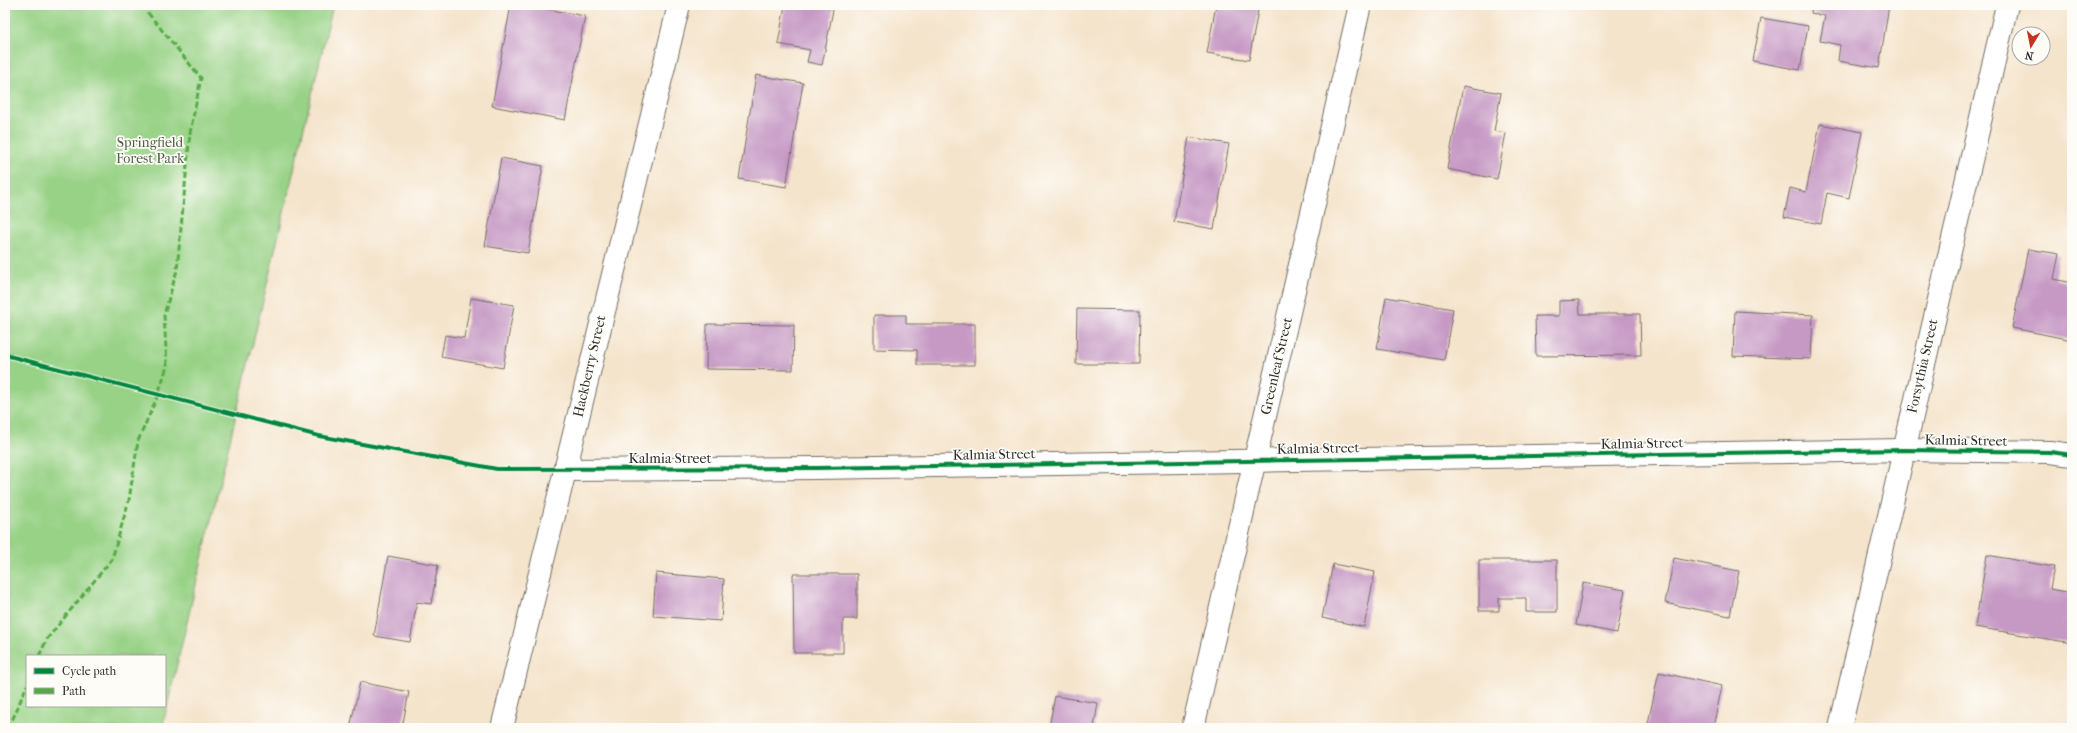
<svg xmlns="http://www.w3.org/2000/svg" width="2077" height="733" font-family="'IM FELL French Canon',serif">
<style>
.green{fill:#98d286;stroke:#627e58;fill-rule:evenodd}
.building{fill:#c699c5}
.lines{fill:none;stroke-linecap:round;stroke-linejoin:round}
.minor-casing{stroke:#726c63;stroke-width:24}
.minor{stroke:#fff;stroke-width:22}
.quiet{stroke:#54ab44;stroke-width:3;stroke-dasharray:6 3;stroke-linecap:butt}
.cycleway-casing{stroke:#fdfcf7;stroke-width:6}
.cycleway{stroke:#00873e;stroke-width:4}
.labels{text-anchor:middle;stroke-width:3.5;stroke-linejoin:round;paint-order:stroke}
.park-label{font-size:14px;fill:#4c5d46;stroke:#fdfcf7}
.street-label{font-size:14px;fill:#2b2b2b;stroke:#fdfcf7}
</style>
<rect width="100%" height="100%" fill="#fdfcf7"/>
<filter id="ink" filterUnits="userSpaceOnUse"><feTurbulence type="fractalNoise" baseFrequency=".025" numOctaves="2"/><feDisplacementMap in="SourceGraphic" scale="8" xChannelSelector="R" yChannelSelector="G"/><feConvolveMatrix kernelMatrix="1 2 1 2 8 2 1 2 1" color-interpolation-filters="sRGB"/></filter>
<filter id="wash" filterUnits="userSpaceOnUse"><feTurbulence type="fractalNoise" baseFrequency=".012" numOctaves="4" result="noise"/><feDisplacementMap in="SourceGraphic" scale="16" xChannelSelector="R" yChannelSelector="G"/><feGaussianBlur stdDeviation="0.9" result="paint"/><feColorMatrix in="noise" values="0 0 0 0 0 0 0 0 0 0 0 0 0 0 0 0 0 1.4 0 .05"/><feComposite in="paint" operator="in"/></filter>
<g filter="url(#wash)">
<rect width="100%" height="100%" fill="#f5e4cc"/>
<path class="green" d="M5 5H333L162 728H5ZM27 656H165V706H27Z"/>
<g id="blocks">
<g class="building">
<path d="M511 5H525L585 16 565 120 492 106Z"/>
<path d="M785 5H834L822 65 807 62 810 50 778 44Z"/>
<path d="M1216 5H1259L1249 60 1207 53Z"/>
<path d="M1511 5H1530L1529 10Z"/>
<path d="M1812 5H1889L1879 68 1838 61 1840 45 1820 41 1825 16 1811 13Z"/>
<path d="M1761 18 1808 26 1800 70 1753 61Z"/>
<path d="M756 75 803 83 786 187 739 179Z"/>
<path d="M1463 86 1501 93 1494 131 1506 133 1497 179 1447 169Z"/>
<path d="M1820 124 1862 132 1849 198 1827 193 1821 224 1784 217 1790 188 1806 192Z"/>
<path d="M1189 137 1229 144 1214 229 1174 222Z"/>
<path d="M501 158 543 166 528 253 485 246Z"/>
<path d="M2028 249 2059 254 2054 279 2072 283V340L2012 328Z"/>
<path d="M1386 297 1453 309 1444 360 1377 349Z"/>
<path d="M471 298 514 305 503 368 441 357 445 335 464 338Z"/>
<path d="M1579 300 1580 314H1640L1641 355 1536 356 1535 316H1559V301Z"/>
<path d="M1077 309 1140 310 1139 364H1076Z"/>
<path d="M1735 311 1813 315 1811 359 1733 356Z"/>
<path d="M874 315H906V324H975V365H917V350L874 349Z"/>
<path d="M707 324 794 325 793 370 706 369Z"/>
<path d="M1987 555 2054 567 2050 589 2072 593V643L1975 627Z"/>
<path d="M388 556 438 565 431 604 417 602 410 642 374 636Z"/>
<path d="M1674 558 1739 571 1730 616 1665 603Z"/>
<path d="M1479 560H1557V612H1526V598H1499V611H1479Z"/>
<path d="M1333 564 1375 572 1364 627 1322 618Z"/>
<path d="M656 573 724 579 721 621 653 616Z"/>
<path d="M793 574H857V619H843V653H794Z"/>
<path d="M1583 583 1625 590 1617 633 1576 625Z"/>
<path d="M1659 672 1722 686 1713 728H1647Z"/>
<path d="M360 682 409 692 402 728H350Z"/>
<path d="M1055 696 1098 703 1094 728H1049Z"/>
</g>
</g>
</g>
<g filter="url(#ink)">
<use href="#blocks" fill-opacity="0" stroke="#726c63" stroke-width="1"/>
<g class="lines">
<defs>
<g id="minor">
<path d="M564 470 817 468 1903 450 2050 452 2072 455"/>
<path d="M502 728 679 5"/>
<path d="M1193 728 1360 5"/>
<path d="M1840 728 2007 5"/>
</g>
</defs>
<use href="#minor" class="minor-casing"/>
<use href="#minor" class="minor"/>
<g class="quiet">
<path d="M39 656 47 639 112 559 129 500 138 441 158 395 167 366 164 315 177 270 190 133 201 78 148 13V5"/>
<path d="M9 728 27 685"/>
</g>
<defs>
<path id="cycleway" d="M5 355 319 436 497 469 817 468 1903 450 2050 452 2072 455"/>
</defs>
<use href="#cycleway" class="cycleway-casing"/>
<use href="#cycleway" class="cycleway"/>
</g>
</g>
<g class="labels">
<g class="park-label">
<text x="150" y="147">Springfield<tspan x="150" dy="16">Forest Park</tspan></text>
</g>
<g class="street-label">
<text transform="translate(589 366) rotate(-77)" y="5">Hackberry Street</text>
<text transform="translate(1276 366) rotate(-77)" y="5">Greenleaf Street</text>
<text transform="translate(1922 366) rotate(-77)" y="5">Forsythia Street</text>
<text transform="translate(1966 440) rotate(1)" y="5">Kalmia Street</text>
<text transform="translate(1642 443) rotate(-1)" y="5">Kalmia Street</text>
<text transform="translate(1318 448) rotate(-1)" y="5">Kalmia Street</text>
<text transform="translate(994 454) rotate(-1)" y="5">Kalmia Street</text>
<text x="670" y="463">Kalmia Street</text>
</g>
</g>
<rect width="2077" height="733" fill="none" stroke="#fdfcf7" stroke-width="20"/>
<rect x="26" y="655" width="140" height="52" fill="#fdfcf7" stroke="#a9a8a5"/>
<rect x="34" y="668" width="20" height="6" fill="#00873e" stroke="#a9a8a5"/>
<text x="62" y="675" font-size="12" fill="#2b2b2b">Cycle path</text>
<rect x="34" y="688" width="20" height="6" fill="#54ab44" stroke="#a9a8a5"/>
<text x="62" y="695" font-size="12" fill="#2b2b2b">Path</text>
<g transform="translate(2031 46) rotate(190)"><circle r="19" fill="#fdfcf7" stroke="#a9a8a5"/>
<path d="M0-3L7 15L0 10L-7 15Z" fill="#c8321e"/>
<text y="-6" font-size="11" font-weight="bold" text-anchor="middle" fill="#2b2b2b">N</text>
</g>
</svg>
